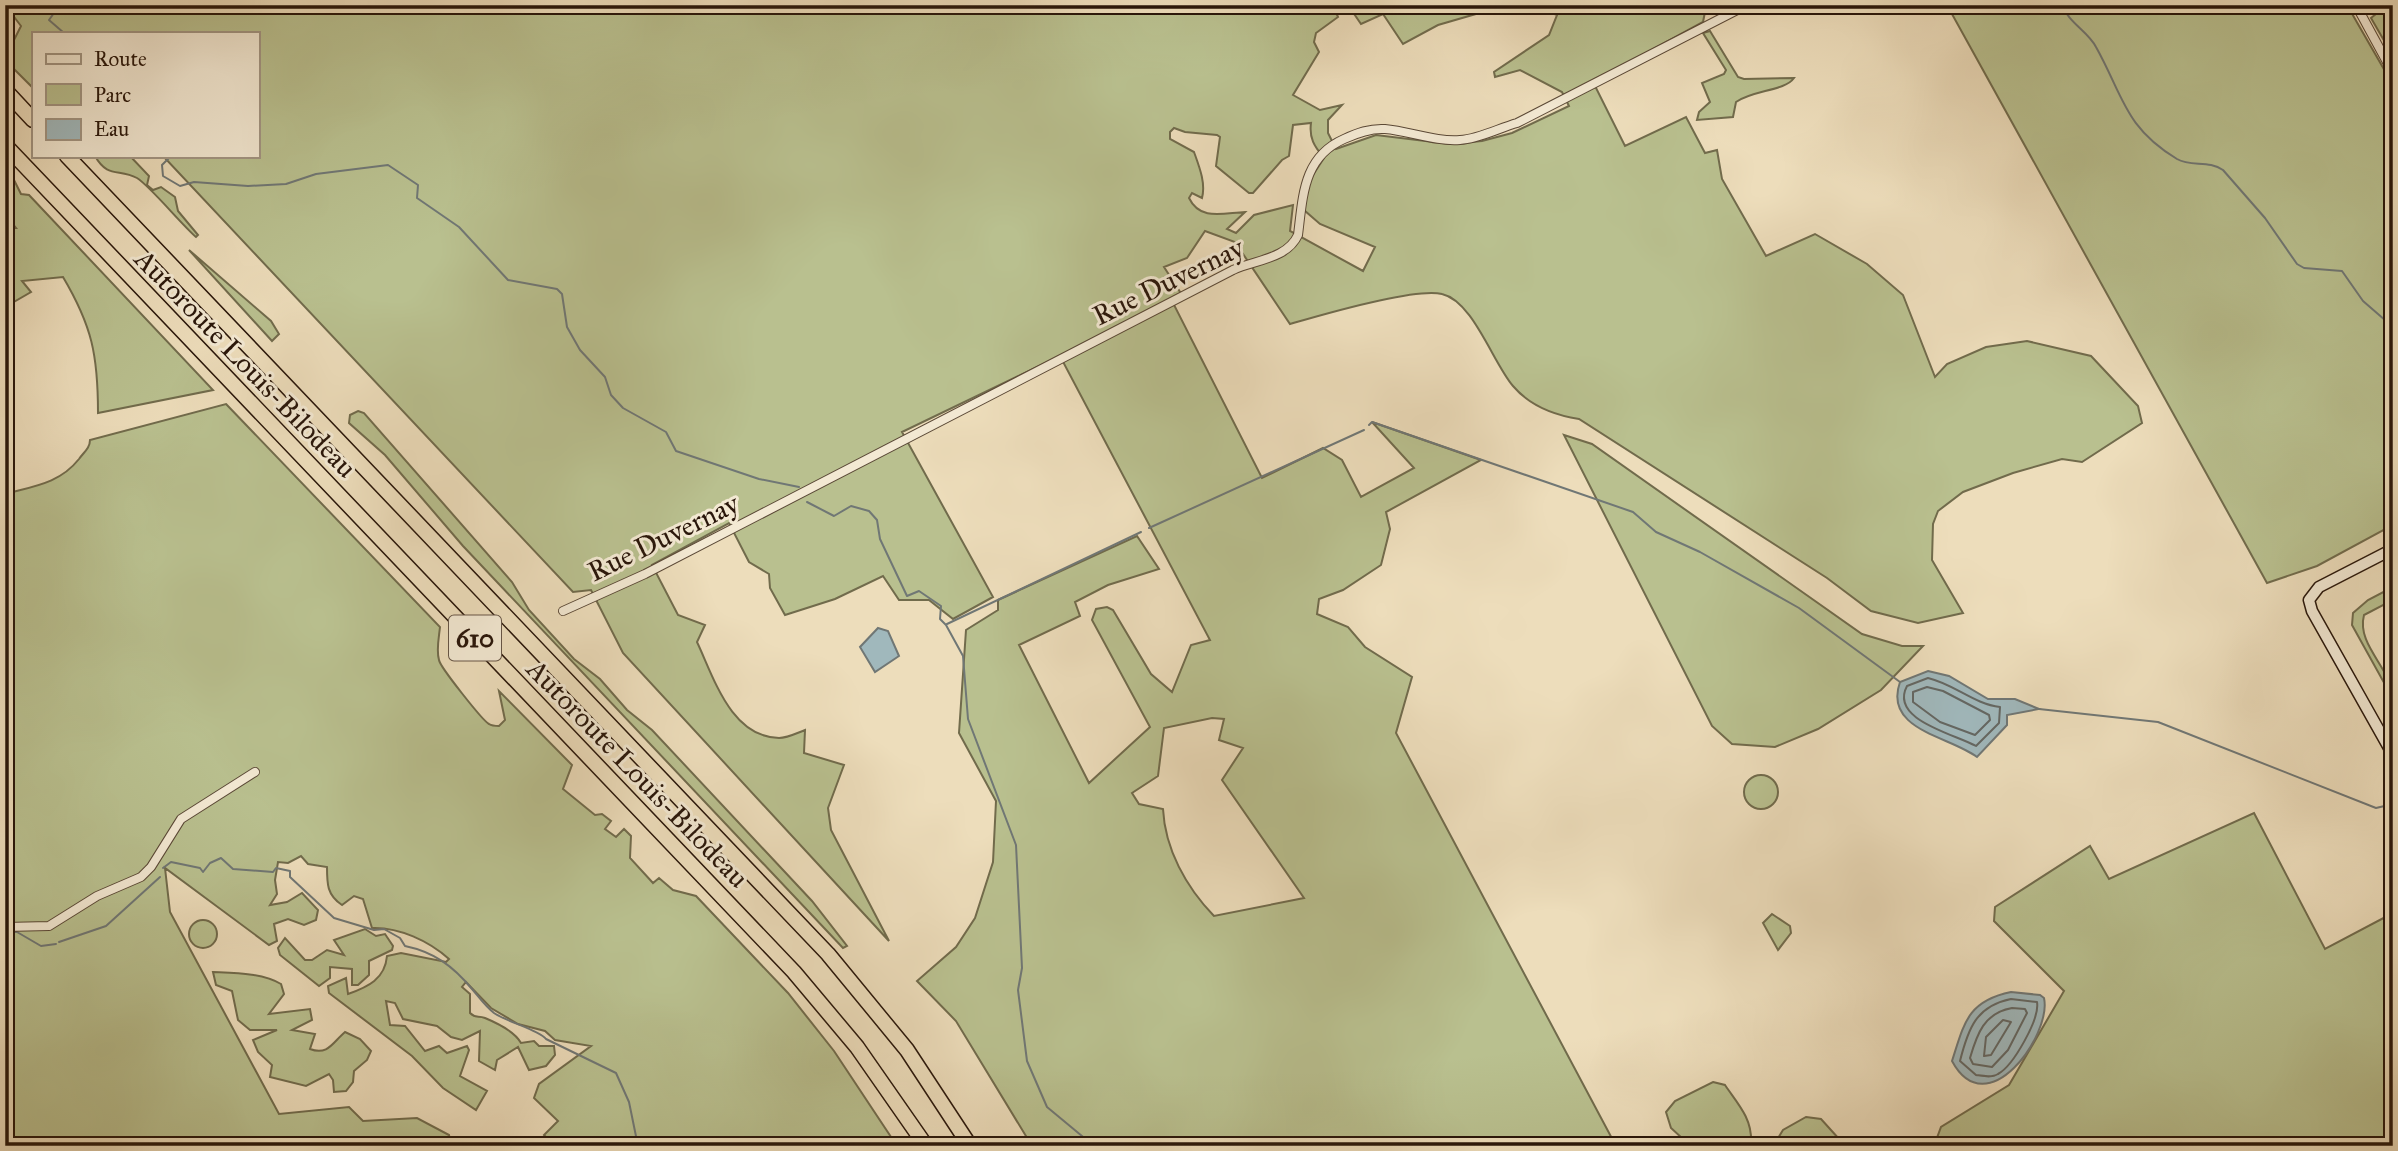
<svg xmlns="http://www.w3.org/2000/svg" width="2398" height="1151" font-family="'IM FELL Great Primer',serif">
<style>
.green{fill:#b9c08f;stroke:#716b4c;stroke-width:2;fill-rule:evenodd}
.water{fill:#a0b8bc;stroke:#707775;stroke-width:2}
.lines{fill:none;stroke-linecap:round;stroke-linejoin:round}
.shore{stroke:#646763;stroke-width:2}
.stream{stroke:#707775;stroke-width:2}
.minor-casing{stroke:#5a4836;stroke-width:10}
.secondary-casing{stroke:#29160a;stroke-width:13}
.motorway-casing{stroke:#29160a;stroke-width:17}
.minor{stroke:#f3e9d3;stroke-width:8}
.secondary{stroke:#f3e9d3;stroke-width:10}
.motorway{stroke:#edddbb;stroke-width:14}
.labels{text-anchor:middle;stroke-width:6;stroke-linejoin:round;paint-order:stroke}
.shield{fill:#f3e9d3;stroke:#665546;stroke-width:2}
.shield-label{font-size:26px;font-weight:bold;fill:#29160a}
.street-label{font-size:28px;fill:#29160a;stroke:#f3e9d3}
</style>
<rect width="100%" height="100%" fill="#edddbb"/>
<filter id="stains"><feTurbulence type="fractalNoise" baseFrequency=".00286" numOctaves="4"/><feColorMatrix values="0 0 0 0 .2 0 0 0 0 .09 0 0 0 0 .02 0 0 0 .5 -.17"/></filter>
<radialGradient id="worn" r=".72"><stop offset=".6" stop-color="#630" stop-opacity="0"/><stop offset="1" stop-color="#630" stop-opacity=".3"/></radialGradient>
<g class="green">
<path d="M5 5H1338L1334 8 1338 17 1316 33 1314 42 1319 52 1293 95 1320 110 1342 105 1328 120V133L1336 149 1376 135 1450 144 1482 141 1512 133 1569 106 1562 92 1520 70 1495 77 1494 72 1549 35 1557 15 1533 5H1710L1706 7 1703 22 1593 82 1625 146 1686 117 1705 153 1717 150 1722 179 1766 256 1815 234 1867 264 1903 295 1935 377 1947 364 1986 347 2027 341 2091 356 2138 406 2142 423 2082 462 2062 459 2013 473 1963 492 1938 511 1933 524 1932 560 1963 613 1918 623 1871 611 1827 578 1579 419C1554 415 1530 406 1513 386 1493 363 1473 301 1442 294 1415 287 1321 315 1290 324L1235 242 1205 231 1187 258 1164 267 1182 295 1172 301 1262 478 1323 448 1342 460 1361 497 1414 468 1372 422 1481 460 1386 512 1390 529 1381 565 1343 590 1319 599 1317 614 1348 627 1365 647 1412 677 1396 733 1616 1146H1032L956 1021 917 981 956 947 975 918 993 862 996 801 959 733 966 630 998 610V600L1137 536 1159 569 1108 585 1075 602 1080 616 1019 645 1089 783 1150 727 1092 620 1096 609 1107 607 1113 610 1151 674 1172 692 1191 645 1210 640 1060 356 902 432 993 597 953 619 929 600H899L883 576 835 599 785 615 770 588 769 574 749 562 729 523 652 565 678 615 705 625 697 642C714 678 731 737 779 738 787 738 797 733 805 730L804 753 844 765 828 808 831 830 889 941 623 653 591 590 573 592 163 156H257V33H33V88L5 60V35L13 42 21 26ZM1311 123C1309 138 1314 146 1324 158L1309 181 1304 210 1320 224 1375 247 1363 271 1290 231 1293 205 1254 215 1236 233 1227 229 1245 212C1223 213 1200 221 1189 198L1192 193 1202 198C1206 183 1199 166 1194 152L1170 139V132L1174 128 1185 132 1217 135 1220 137 1216 166 1249 193H1253L1282 160 1289 156 1293 125ZM1212 718 1224 719 1219 740 1243 748 1222 780 1304 898 1214 916C1186 887 1165 849 1163 809L1139 804 1132 793 1158 776 1164 728Z"/>
<path d="M1348 5H1507L1438 25 1403 44 1383 14 1361 24Z"/>
<path d="M1947 5H2347L2393 85V525L2317 566 2267 583Z"/>
<path d="M2372 5H2393V56L2371 18 2376 14Z"/>
<path d="M1710 31 1738 77 1744 79 1794 78C1785 91 1753 90 1736 102L1733 117 1697 120 1699 112 1710 102 1702 83 1724 74 1726 70 1703 33Z"/>
<path d="M95 156H130L149 176 147 185 153 190 161 187 175 197 178 211 198 235 196 237C181 224 150 186 137 178 119 168 108 179 95 156Z"/>
<path d="M5 172 12 176 21 194 29 195 213 390 98 413C98 355 92 326 63 277L22 281 31 292 5 307V228H16L5 214Z"/>
<path d="M189 250 271 321 279 334 272 341Z"/>
<path d="M226 404 440 627C439 637 436 650 439 660 440 667 483 721 489 724 492 726 495 726 499 726L505 720 499 691 572 765 563 789 595 815 602 814 611 821 605 829 616 837 624 829 631 836 630 858 653 883 659 878 673 890 696 896 788 993 834 1051 897 1146H655L653 1142 554 1146 544 1135 558 1121 534 1098 539 1084 591 1046 555 1040 545 1031 518 1024 491 1008 466 982 462 987 470 994V1013C476 1019 478 1015 485 1018 497 1023 515 1032 521 1043L534 1041 539 1046H554L555 1055 546 1066 529 1070 518 1047 497 1060 495 1070 479 1061 480 1031 462 1040 451 1037 437 1026 403 1019 395 1003 386 1001 390 1025 405 1026 425 1051 439 1046 447 1053 467 1046 469 1050 460 1076 487 1091 476 1110 443 1088 412 1056 329 993 328 986 346 978 348 994C368 987 385 979 387 956L401 953 446 962 449 959C429 941 399 927 372 928L363 899 354 896 342 905C327 895 327 884 327 867L308 864 301 856 288 863 278 862 275 880 277 894 270 905 287 902 302 893 318 910 316 920 304 925 288 919 274 924 277 941 269 945 165 868 170 912 279 1114 349 1107 363 1121 417 1118 449 1135 451 1146H5V494C35 486 60 483 79 459 84 452 90 448 90 440Z"/>
<path d="M358 411 364 413 512 582 529 610 574 659 600 679 627 710 652 730 812 901 847 946 843 948 463 546 385 455 349 423 350 415Z"/>
<path d="M1564 435 1592 444 1862 634 1902 646H1923L1881 690 1818 729 1775 747 1732 744 1712 726Z"/>
<path d="M2393 587V600L2364 615C2356 646 2393 669 2393 699L2352 625 2353 613 2368 600Z"/>
<circle cx="1761" cy="792" r="17"/>
<path d="M2254 813 2325 949 2393 913V1146H1934L1941 1127 2009 1085 2064 991 1994 921 1995 907 2090 846 2109 879Z"/>
<path d="M1772 914 1790 926 1791 933 1778 950 1763 923Z"/>
<circle cx="203" cy="934" r="14"/>
<path d="M365 929 376 936 385 934 393 946 392 950 369 961V975L358 985H352V969L330 967V978L319 986 280 955 278 948 285 938 305 960H312L327 950 344 955 334 940Z"/>
<path d="M213 972C236 973 262 973 281 984L284 994 269 1014 310 1009 312 1020 292 1030 315 1034 310 1049C328 1056 333 1042 345 1032L360 1039 371 1051 367 1060 354 1071 353 1082 346 1091 334 1092 333 1080 329 1074 306 1086 270 1077 272 1065 258 1052 253 1040 277 1030H250L238 1020 232 991 216 985Z"/>
<path d="M1713 1082 1725 1085C1737 1103 1752 1118 1751 1141 1742 1146 1697 1139 1683 1139L1671 1128 1666 1112 1675 1101Z"/>
<path d="M1806 1117 1821 1119 1840 1140 1841 1146H1777L1775 1143 1783 1130Z"/>
</g>
<g class="water">
<path d="M878 628 888 631 899 656 875 672 860 647Z"/>
<path d="M1928 671 1949 676 1988 699H2015L2039 709 2007 715V725L1977 757C1949 736 1883 730 1900 682Z"/>
<path d="M2011 992 2040 995 2044 998C2052 1035 1987 1126 1952 1061 1964 1024 1967 1001 2011 992Z"/>
</g>
<g class="lines">
<g class="shore">
<path d="M1928 678C1954 684 1974 704 2000 707L1999 723 1976 746C1955 734 1889 720 1907 686Z"/>
<path d="M1927 687 1943 691 1989 715 1990 720 1975 735 1940 722 1913 702V692Z"/>
<path d="M2011 999 2037 1002C2040 1019 2013 1066 1998 1074 1992 1078 1983 1076 1976 1075L1960 1061C1968 1029 1976 1006 2011 999Z"/>
<path d="M2012 1008 2025 1009 2027 1013 2008 1050 1992 1067 1973 1064 1970 1058C1977 1034 1984 1013 2012 1008Z"/>
<path d="M2003 1020 2011 1022 1991 1055 1984 1056 1986 1037Z"/>
</g>
<g class="stream">
<path d="M50 5 54 13 49 20 64 33"/>
<path d="M2063 5C2067 22 2088 31 2096 47 2123 95 2124 127 2177 159 2191 167 2209 160 2223 170L2265 218 2297 264 2304 268 2342 271 2363 301 2393 327"/>
<path d="M171 156 162 165 163 176 180 186 194 182 248 186 286 184 316 174 388 165 418 185 417 198 459 227 508 280 557 289 562 294 567 327 580 350 605 377 611 395 623 408 666 432 676 451 759 479 799 487"/>
<path d="M1369 425 1372 422 1633 512 1656 532 1700 552 1799 608 1900 682"/>
<path d="M807 502 834 516 851 506 869 511 877 520 880 539 907 596 919 591 941 606 940 619 946 625 963 656 968 719 1016 845 1022 968 1018 990 1027 1061 1047 1107 1094 1146"/>
<path d="M1149 528 1364 430"/>
<path d="M947 624 1141 532"/>
<path d="M2039 709 2158 722 2376 808 2393 804"/>
<path d="M163 868 171 862 200 868 203 872 210 863 221 858 233 869 273 872 276 868 290 871V877L334 918 374 930 384 929 400 938 405 946C434 952 453 966 472 989 479 997 485 1006 494 1013 507 1022 539 1030 546 1039L616 1073 629 1102 638 1146"/>
<path d="M5 932H17L41 946 56 944"/>
<path d="M59 942 106 926 160 877"/>
</g>
<defs>
<g id="minor">
<path d="M2356 5 2393 73"/>
<path d="M563 611 645 574 1233 270C1255 260 1287 259 1298 235 1303 196 1303 157 1344 139 1357 133 1370 128 1385 129 1409 131 1436 142 1460 140 1479 139 1499 128 1517 123L1747 5"/>
<path d="M5 927 49 926 97 896 141 877 151 867 181 819 255 772"/>
</g>
<path id="secondary" d="M2393 549 2319 587 2309 600 2312 611 2393 755"/>
<g id="motorway">
<path d="M5 90 33 120"/>
<path d="M5 145 794 972 857 1047 926 1146"/>
<path d="M67 156 828 954 907 1050 970 1146"/>
</g>
</defs>
<use href="#minor" class="minor-casing"/>
<use href="#secondary" class="secondary-casing"/>
<use href="#motorway" class="motorway-casing"/>
<use href="#minor" class="minor"/>
<use href="#secondary" class="secondary"/>
<use href="#motorway" class="motorway"/>
</g>
<g class="labels">
<rect class="shield" x="449" y="615.5" width="52" height="45" rx="5"/>
<g class="shield-label">
<text x="475" y="647">610</text>
</g>
<g class="street-label">
<text transform="translate(1168 281) rotate(-26)" y="10">Rue Duvernay</text>
<text transform="translate(246 363) rotate(46)" y="10">Autoroute Louis-Bilodeau</text>
<text transform="translate(663 537) rotate(-26)" y="10">Rue Duvernay</text>
<text transform="translate(638 773) rotate(46)" y="10">Autoroute Louis-Bilodeau</text>
</g>
</g>
<rect width="2398" height="1151" fill="none" stroke="#edddbb" stroke-width="28"/>
<rect x="7" y="7" width="2384" height="1137" fill="none" stroke="#29160a" stroke-width="3.5"/>
<rect x="14" y="14" width="2370" height="1123" fill="none" stroke="#29160a" stroke-width="2"/>
<rect x="32" y="32" width="228" height="126" fill="#f3e9d3" stroke="#a29583" stroke-width="2"/>
<rect x="46" y="54" width="35" height="10" fill="#f3e9d3" stroke="#a29583" stroke-width="2"/>
<text x="94" y="66" font-size="21" fill="#29160a">Route</text>
<rect x="46" y="84" width="35" height="21" fill="#b9c08f" stroke="#a29583" stroke-width="2"/>
<text x="94" y="102" font-size="21" fill="#29160a">Parc</text>
<rect x="46" y="119" width="35" height="21" fill="#a0b8bc" stroke="#a29583" stroke-width="2"/>
<text x="94" y="136" font-size="21" fill="#29160a">Eau</text>
<rect width="100%" height="100%" filter="url(#stains)"/>
<rect width="100%" height="100%" fill="url(#worn)"/>
</svg>
